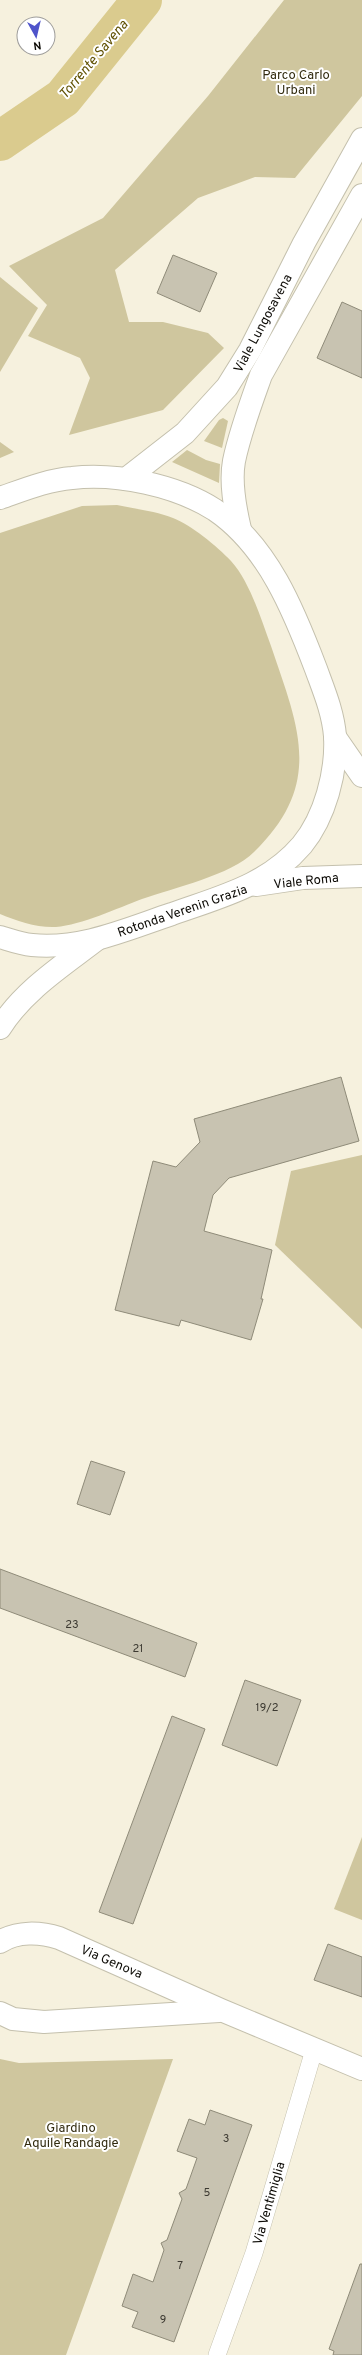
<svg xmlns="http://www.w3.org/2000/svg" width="362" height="2355" font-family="Overpass,sans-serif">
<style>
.green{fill:#cfc69e}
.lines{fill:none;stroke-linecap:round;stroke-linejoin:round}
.river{stroke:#dacb8e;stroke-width:40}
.building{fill:#c8c3b1;stroke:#8f8b79}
.minor-casing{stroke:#c4c0ad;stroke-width:18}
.tertiary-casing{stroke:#c4c0ad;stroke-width:24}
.primary-casing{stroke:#c4c0ad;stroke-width:24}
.minor{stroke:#fff;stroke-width:17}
.tertiary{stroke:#fff;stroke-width:22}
.primary{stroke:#fff;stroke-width:22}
.labels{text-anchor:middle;stroke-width:4;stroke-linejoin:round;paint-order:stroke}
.number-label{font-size:11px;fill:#3c3931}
.park-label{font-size:13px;fill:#312a0e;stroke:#fff}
.street-label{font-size:13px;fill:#0d0b06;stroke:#fff}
.water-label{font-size:14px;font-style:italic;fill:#615204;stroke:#fff}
</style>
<rect width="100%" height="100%" fill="#f6f1de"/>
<g class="green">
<path d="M284 0H362V96L295 178 255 177 198 198 115 270 129 322H163L208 333 224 348 163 410 69 435 90 378 80 358 28 336 47 305 9 266 103 218 208 96Z"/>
<path d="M0 277 38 308 0 372Z"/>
<path d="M223 418 228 421 222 448 204 441 219 420Z"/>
<path d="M0 442 14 452 0 458Z"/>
<path d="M187 450 206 460 220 464 219 483 172 462Z"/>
<path d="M117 505C135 509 156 511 173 518 191 525 217 546 231 561 250 582 261 619 271 646 298 726 325 783 254 852 231 875 174 888 142 899 118 908 81 925 56 927 37 928 17 921 0 914V533L82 506Z"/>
<path d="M362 1155V1329L275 1245 291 1171Z"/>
<path d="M362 1837V1920L334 1909Z"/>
<path d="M0 2059 19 2063 173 2059 66 2355H0Z"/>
</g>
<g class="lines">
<path class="river" d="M0 141 63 98 142 0"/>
</g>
<g class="building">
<path d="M173 255 217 273 200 312 157 293Z"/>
<path d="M342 302 362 311V378L317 358Z"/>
<path d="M341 1077 359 1141 229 1178 213 1195 204 1231 272 1250 261 1299H263L251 1340 181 1320 179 1326 115 1310 153 1161 176 1167 200 1142 194 1119Z"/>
<path d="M91 1461 125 1472 110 1515 77 1504Z"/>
<path d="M0 1569 197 1643 185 1677 0 1608Z"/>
<path d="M245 1680 301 1700 277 1766 222 1745Z"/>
<path d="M172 1716 205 1729 133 1924 99 1912Z"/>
<path d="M328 1944 362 1957V1997L314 1980Z"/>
<path d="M210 2110 252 2125 174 2342 132 2327 138 2312 122 2306 133 2274 153 2282 164 2250 161 2243 167 2240 182 2199 179 2193 186 2189 197 2158 177 2151 189 2119 205 2125Z"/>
<path d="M360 2264H362V2355H333L334 2351 329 2349Z"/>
</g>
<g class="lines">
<defs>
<path id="minor" d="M217 2355 254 2253 314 2050"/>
<g id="tertiary">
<path d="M0 1942C17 1931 40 1932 59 1938L221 2010 362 2069"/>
<path d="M0 2013 13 2019 44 2022 219 2011"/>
</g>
<g id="primary">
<path d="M126 479 185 433 227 387 250 350 304 243 362 139"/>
<path d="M0 498C23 490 47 480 72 478 117 473 176 485 215 510 268 546 294 611 316 669 324 691 333 712 335 736 337 772 325 817 302 845 267 886 219 897 172 914 127 929 81 950 32 945 21 944 10 940 0 937"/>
<path d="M240 529C235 508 230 483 234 461 240 432 251 403 261 375L362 195"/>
<path d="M335 737 362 776"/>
<path d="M256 885 303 878 362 876"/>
<path d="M0 1028C23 991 62 966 96 940"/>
</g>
</defs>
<use href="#minor" class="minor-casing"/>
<use href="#tertiary" class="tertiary-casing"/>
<use href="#primary" class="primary-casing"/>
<use href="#minor" class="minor"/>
<use href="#tertiary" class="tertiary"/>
<use href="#primary" class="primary"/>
</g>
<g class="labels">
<g class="number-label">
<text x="72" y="1628">23</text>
<text x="138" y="1652">21</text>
<text x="267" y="1711">19/2</text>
<text x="226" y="2142">3</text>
<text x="207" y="2196">5</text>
<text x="180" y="2269">7</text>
<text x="163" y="2323">9</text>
</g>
<g class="park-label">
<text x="296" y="79">Parco Carlo<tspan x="296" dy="15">Urbani</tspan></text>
<text x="71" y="2132">Giardino<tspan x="71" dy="15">Aquile Randagie</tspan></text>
</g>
<g class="street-label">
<text transform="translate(262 323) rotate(-62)" y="5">Viale Lungosavena</text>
<text transform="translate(306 880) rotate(-6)" y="5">Viale Roma</text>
<text transform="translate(182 910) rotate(-19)" y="5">Rotonda Verenin Grazia</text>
<text transform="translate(112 1961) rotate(23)" y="5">Via Genova</text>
<text transform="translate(268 2203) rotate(-74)" y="5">Via Ventimiglia</text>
</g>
<g class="water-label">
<text transform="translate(93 59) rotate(-50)" y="5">Torrente Savena</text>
</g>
</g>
<g transform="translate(36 36) rotate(172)"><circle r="19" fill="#ffffff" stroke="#9e9d9b"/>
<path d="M0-3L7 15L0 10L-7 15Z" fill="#4f54ca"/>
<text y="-6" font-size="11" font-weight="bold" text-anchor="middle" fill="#0d0b06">N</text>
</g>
</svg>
